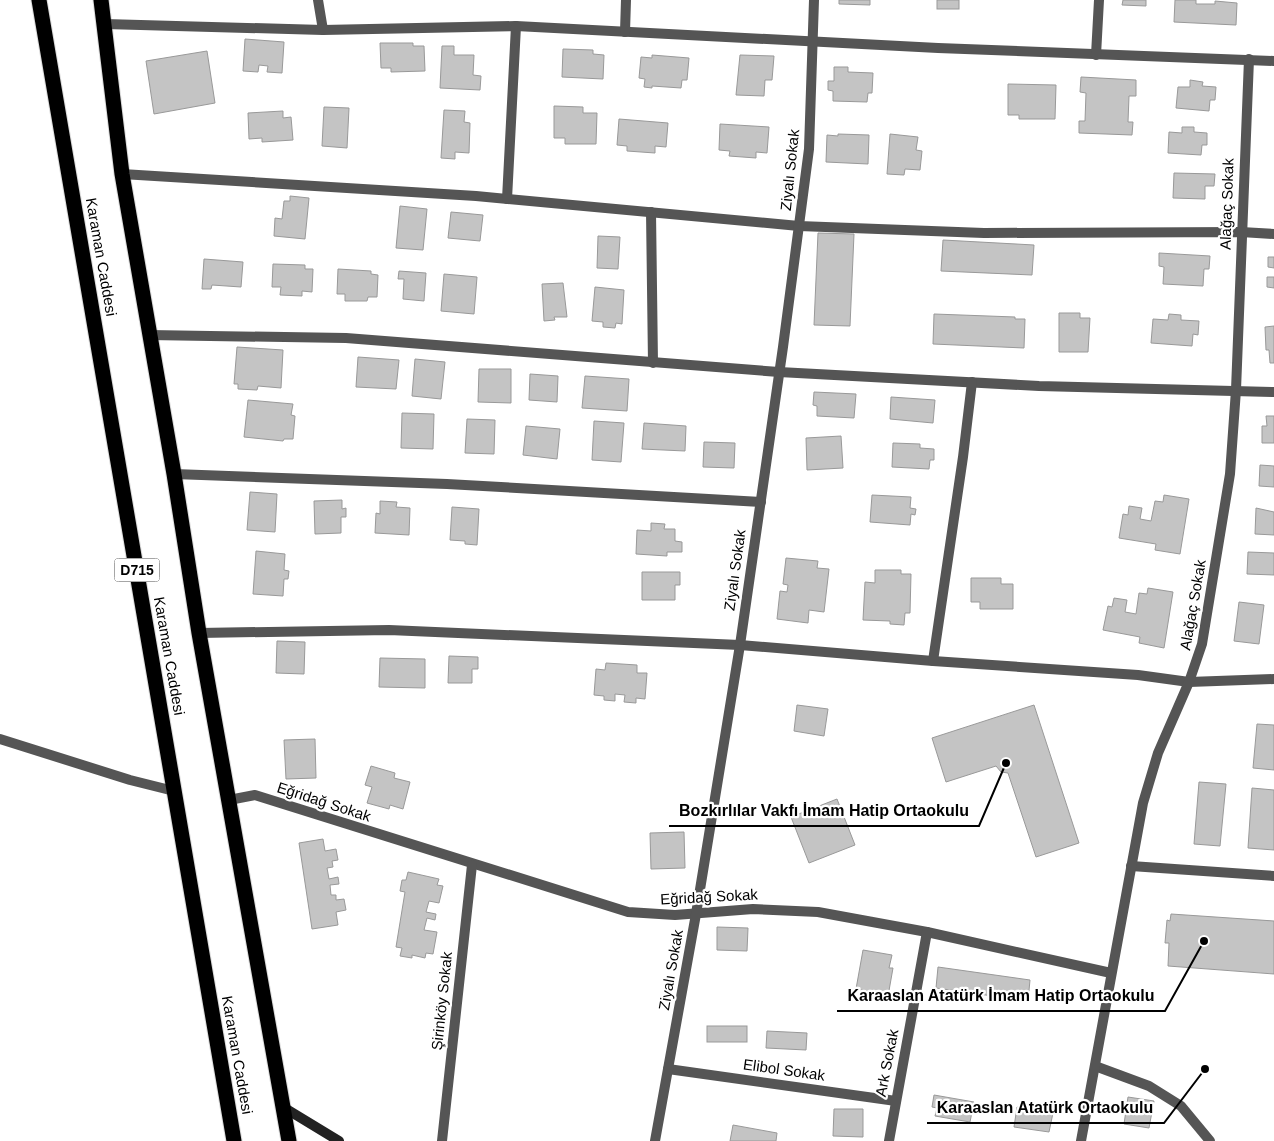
<svg xmlns="http://www.w3.org/2000/svg" width="1274" height="1141" font-family="Arial,sans-serif">
<style>
.building{fill:#c4c4c4;stroke:#999}
.lines{fill:none;stroke-linecap:round;stroke-linejoin:round}
.highway-casing{stroke:#dbdbdb;stroke-width:17}
.street{stroke:#555;stroke-width:10}
.secondary{stroke:#222;stroke-width:10}
.highway{stroke:#000;stroke-width:15}
.labels{text-anchor:middle;stroke-width:4.5;stroke-linejoin:round;paint-order:stroke}
.shield{fill:#fff;stroke:#4c4c4c;stroke-width:1}
.shield-label{font-size:14px;font-weight:bold;fill:#000}
.street-label{font-size:15px;fill:#000;stroke:#fff}
.leader{fill:none;stroke:#000;stroke-width:2}
.callout-dot{fill:#000;stroke:#fff;stroke-width:2}
.callout-label{font-size:16px;text-anchor:middle;font-weight:bold;fill:#000;stroke:#fff;stroke-width:4.5;stroke-linejoin:round;paint-order:stroke}
</style>
<rect width="100%" height="100%" fill="#fff"/>
<g class="building">
<path d="M839 0H870V5L839 4Z"/>
<rect x="937" y="0" width="22" height="9"/>
<path d="M1123 0H1146V6L1122 5Z"/>
<path d="M1175 0H1196V4H1215V1L1237 3 1236 25 1174 22Z"/>
<path d="M245 39 284 42 282 73 267 72 268 66 259 65 258 72 243 71Z"/>
<path d="M380 43H413V46H424L425 71 391 72V68H381Z"/>
<path d="M442 46H454V55H474L473 75 481 76 480 90 440 88Z"/>
<path d="M563 49 593 50V54L604 55 603 79 562 77Z"/>
<path d="M207 51 215 103 154 114 146 61Z"/>
<path d="M652 55 689 58 687 80H682L681 88 652 86V88L644 87 645 79 639 78 641 57 652 58Z"/>
<path d="M740 55 774 56 772 80H765L764 96 736 95Z"/>
<path d="M834 67H848V72L873 73 872 93H868L867 102 833 101V91L828 90V81H834Z"/>
<path d="M1081 77 1136 80V96H1129L1128 122H1133L1132 135 1079 133V121H1085L1086 93 1080 92Z"/>
<path d="M1190 80 1203 82 1202 86 1216 87 1215 100H1210L1209 111 1176 108 1178 87H1190Z"/>
<path d="M1008 84 1056 85 1055 119H1019V115H1008Z"/>
<path d="M554 106 583 107V113H597L596 144H565V138H554Z"/>
<path d="M324 107 349 108 347 148 322 146Z"/>
<path d="M444 110 465 111 464 122 470 123 469 153 455 152V159L441 158Z"/>
<path d="M283 111V118L291 117 293 140 262 142V138L249 139 248 113Z"/>
<path d="M619 119 668 123 666 147 655 146V153L627 151V146L617 145Z"/>
<path d="M720 124 769 127 767 153 756 152V158L729 156 730 151 719 150Z"/>
<path d="M1182 127H1194V132L1207 133V145H1202L1201 155 1168 153 1169 132 1182 133Z"/>
<path d="M838 134 869 135 868 164 826 162 827 135 838 136Z"/>
<path d="M890 134 918 137 916 150 922 151 920 170 905 169 904 175 887 174Z"/>
<path d="M1174 173 1215 174 1214 186H1205V199L1173 198Z"/>
<path d="M290 196 309 198 305 239 274 236 275 218 282 219 284 201H290Z"/>
<path d="M400 206 427 209 423 250 396 248Z"/>
<path d="M451 212 483 215 480 241 448 238Z"/>
<path d="M818 233 854 234 850 326 814 325Z"/>
<path d="M598 236 620 237 618 269 597 268Z"/>
<path d="M943 240 1034 245 1032 275 941 271Z"/>
<path d="M1159 253 1210 256 1209 269H1204L1203 286 1163 284 1164 267 1159 266Z"/>
<path d="M1268 257H1274V268L1268 267Z"/>
<path d="M204 259 243 262 241 287 212 285 211 289H202Z"/>
<path d="M273 264 305 265V269H313L312 292 302 291V296L280 295 281 287H272Z"/>
<path d="M338 269 371 271V274L378 275 377 297H368L367 301H345V294H337Z"/>
<path d="M399 271 426 273 424 301 403 299 404 279H398Z"/>
<path d="M444 274 477 277 474 314 441 311Z"/>
<path d="M1267 277H1274V288L1267 287Z"/>
<path d="M563 283 567 317H554L555 320 544 321 542 284Z"/>
<path d="M595 287 624 290 622 324 616 323 615 328 603 327V322L592 321Z"/>
<path d="M1059 313H1080V318H1090L1088 352H1059Z"/>
<path d="M934 314 1015 317V319H1025L1024 348 933 344Z"/>
<path d="M1169 314 1181 315V320L1199 321 1198 335 1193 334 1192 346 1151 343 1153 319 1168 320Z"/>
<path d="M1274 326V363H1270L1269 350H1266L1265 327Z"/>
<path d="M237 347 283 350 281 388 258 386 257 390 238 389V384H234Z"/>
<path d="M358 357 399 360 396 389 356 387Z"/>
<path d="M415 359 445 362 441 399 412 396Z"/>
<path d="M479 369H511V403L478 402Z"/>
<path d="M530 374 558 376 557 402 529 400Z"/>
<path d="M585 376 629 379 627 411 582 408Z"/>
<path d="M814 392 856 394 854 418 817 416V406L813 405Z"/>
<path d="M891 397 935 400 933 423 890 419Z"/>
<path d="M248 400 293 404 291 415 295 416 293 439H284L283 441 244 437Z"/>
<path d="M402 413 434 414 433 449 401 448Z"/>
<path d="M1266 416H1274V443H1262V426H1267Z"/>
<path d="M467 419 495 420 494 454 465 453Z"/>
<path d="M594 421 624 423 621 462 592 460Z"/>
<path d="M644 423 686 426 685 451 642 449Z"/>
<path d="M526 426 560 429 557 459 523 455Z"/>
<path d="M841 436 843 468 807 470 806 438Z"/>
<path d="M704 442 735 443 734 468 703 467Z"/>
<path d="M893 443 920 444V448L934 449V460H930L929 469 892 467Z"/>
<path d="M1260 465 1274 466V487L1259 486Z"/>
<path d="M250 492 277 494 275 532 247 530Z"/>
<path d="M872 495 911 497 910 508 916 509 915 515 911 514 910 525 870 522Z"/>
<path d="M1164 495 1189 499 1180 554 1155 550 1156 544 1119 538 1123 514 1128 515 1129 506 1142 508 1140 519 1151 521 1155 501 1163 502Z"/>
<path d="M342 500V509L346 508V517H341V533L315 534 314 501Z"/>
<path d="M380 501 397 502 396 507 410 508 409 535 375 533 376 513 380 514Z"/>
<path d="M452 507 479 509 477 545 465 544V541L450 540Z"/>
<path d="M1256 508 1274 512V535L1255 534Z"/>
<path d="M651 523 665 524 664 529H675V541L682 542V552H667V556L636 554 637 530 651 531Z"/>
<path d="M256 551 285 554 284 570 289 571 288 579H284L283 596 253 594Z"/>
<path d="M1248 552 1274 553V575L1247 574Z"/>
<path d="M786 558 818 561 817 568 829 569 824 612 809 610 808 623 777 619 780 591 787 592 788 585 783 584Z"/>
<path d="M875 570H901V574H911L910 613H905L904 625 890 624V621L863 620 865 582 875 583Z"/>
<path d="M642 572H680V585H675V600H642Z"/>
<path d="M971 578H1001V584H1013V609H980V602H971Z"/>
<path d="M1148 588 1173 592 1164 648 1139 643 1140 637 1103 630 1108 606 1112 607 1114 598 1127 600 1125 612 1136 614 1139 593 1147 594Z"/>
<path d="M1239 602 1264 605 1259 644 1234 641Z"/>
<path d="M277 641 305 642 304 674 276 673Z"/>
<path d="M449 656 478 657V669H472V683H448Z"/>
<path d="M380 658 425 659V688L379 687Z"/>
<path d="M606 663 637 665V673H647L645 699 636 698V703L624 702 625 695 615 694V701L604 700V696L594 695 596 669 605 670Z"/>
<path d="M797 705 828 709 824 736 794 731Z"/>
<path d="M1034 705 1079 843 1036 857 1008 773 1001 772 996 766 946 782 932 738Z"/>
<path d="M1257 724 1274 725V770L1253 768Z"/>
<path d="M315 739 316 778 286 779 284 740Z"/>
<path d="M371 766 395 773 394 778 410 782 403 809 390 805 389 809 367 803 372 787 365 785Z"/>
<path d="M1199 782 1226 784 1220 846 1194 844Z"/>
<path d="M1252 788 1274 790V850L1248 848Z"/>
<path d="M837 799 855 845 809 863 791 817Z"/>
<path d="M684 832 685 868 651 869 650 833Z"/>
<path d="M323 839 325 851 336 849 338 860 332 861 333 867 327 868 329 879 338 877 339 884 330 885 331 895H336V900L344 899 346 910 336 912 338 925 312 929 299 843Z"/>
<path d="M408 872 439 879 437 885 443 886 439 903 429 901 426 912 436 914 435 920 427 918 424 930 437 932 433 954 426 953 425 958 412 955V958L400 956 402 948 396 947 405 892 400 891 402 880H406Z"/>
<path d="M1171 914 1274 921V974L1168 966 1169 943H1165L1167 920 1170 921Z"/>
<path d="M717 927 748 928 747 951 717 950Z"/>
<path d="M863 950 892 955 889 968H893L887 1002 871 999 872 992 856 989Z"/>
<path d="M938 967 1030 980 1028 1001 936 988Z"/>
<rect x="707" y="1026" width="40" height="16"/>
<path d="M767 1031 807 1033 806 1050 766 1048Z"/>
<path d="M934 1095 974 1102 970 1122 935 1116 937 1108 932 1107Z"/>
<path d="M1128 1097 1154 1101 1149 1128 1124 1124Z"/>
<path d="M1017 1107 1053 1113 1049 1132 1014 1127Z"/>
<path d="M834 1109H863V1137L833 1136Z"/>
<path d="M733 1125 777 1133 776 1141H730Z"/>
</g>
<g class="lines">
<defs>
<g id="highway">
<path d="M39 0 234 1141"/>
<path d="M101 0 122 174 174 474 199 633 289 1141"/>
</g>
</defs>
<use href="#highway" class="highway-casing"/>
<g class="street">
<path d="M318 0 323 30"/>
<path d="M105 24 323 30 516 26 938 48 1274 61"/>
<path d="M625 32 626 0"/>
<path d="M1096 55 1099 0"/>
<path d="M122 174 476 196 799 226 984 233 1241 232 1274 234"/>
<path d="M507 199 516 26"/>
<path d="M651 212 653 363"/>
<path d="M149 335 346 338 779 372 1039 386 1274 392"/>
<path d="M174 474 447 484 761 502"/>
<path d="M199 633 389 630 740 645 933 661 1138 675 1189 682 1274 679"/>
<path d="M933 661 963 457 972 382"/>
<path d="M0 739 130 780 174 791"/>
<path d="M229 800 255 795 628 912 675 915 753 909 818 912 927 932 1111 973"/>
<path d="M1131 866 1274 876"/>
<path d="M1095 1066 1149 1086 1181 1106 1210 1141"/>
<path d="M668 1069 896 1101"/>
<path d="M442 1141 472 865"/>
<path d="M655 1141 696 914 740 645 783 347 809 149 814 0"/>
<path d="M889 1141 927 932"/>
<path d="M1081 1141 1143 803 1158 753 1189 682 1202 644 1230 474 1236 390 1249 59"/>
</g>
<path class="secondary" d="M283 1107 339 1141"/>
<use href="#highway" class="highway"/>
</g>
<g class="labels">
<rect class="shield" x="114.5" y="558.5" width="45" height="23" rx="4"/>
<g class="shield-label">
<text x="137" y="575">D715</text>
</g>
<g class="street-label">
<text transform="translate(790 170) rotate(-84)" y="5">Ziyalı Sokak</text>
<text transform="translate(1227 204) rotate(-88)" y="5">Alağaç Sokak</text>
<text transform="translate(101 257) rotate(80)" y="5">Karaman Caddesi</text>
<text transform="translate(735 570) rotate(-82)" y="5">Ziyalı Sokak</text>
<text transform="translate(1193 605) rotate(-80)" y="5">Alağaç Sokak</text>
<text transform="translate(169 656) rotate(80)" y="5">Karaman Caddesi</text>
<text transform="translate(324 802) rotate(18)" y="5">Eğridağ Sokak</text>
<text transform="translate(709 897) rotate(-3)" y="5">Eğridağ Sokak</text>
<text transform="translate(671 970) rotate(-80)" y="5">Ziyalı Sokak</text>
<text transform="translate(442 1001) rotate(-84)" y="5">Şirinköy Sokak</text>
<text transform="translate(237 1055) rotate(80)" y="5">Karaman Caddesi</text>
<text transform="translate(887 1063) rotate(-79)" y="5">Ark Sokak</text>
<text transform="translate(784 1070) rotate(8)" y="5">Elibol Sokak</text>
</g>
</g>
<path class="leader" d="M1006 763L979 826H669M1204 941L1165 1011H837M1205 1069L1164 1123H927"/>
<g class="callout-dot">
<circle cx="1006" cy="763" r="5"/>
<circle cx="1204" cy="941" r="5"/>
<circle cx="1205" cy="1069" r="5"/>
</g>
<g class="callout-label">
<text x="824" y="816">Bozkırlılar Vakfı İmam Hatip Ortaokulu</text>
<text x="1001" y="1001">Karaaslan Atatürk İmam Hatip Ortaokulu</text>
<text x="1045" y="1113">Karaaslan Atatürk Ortaokulu</text>
</g>
</svg>
